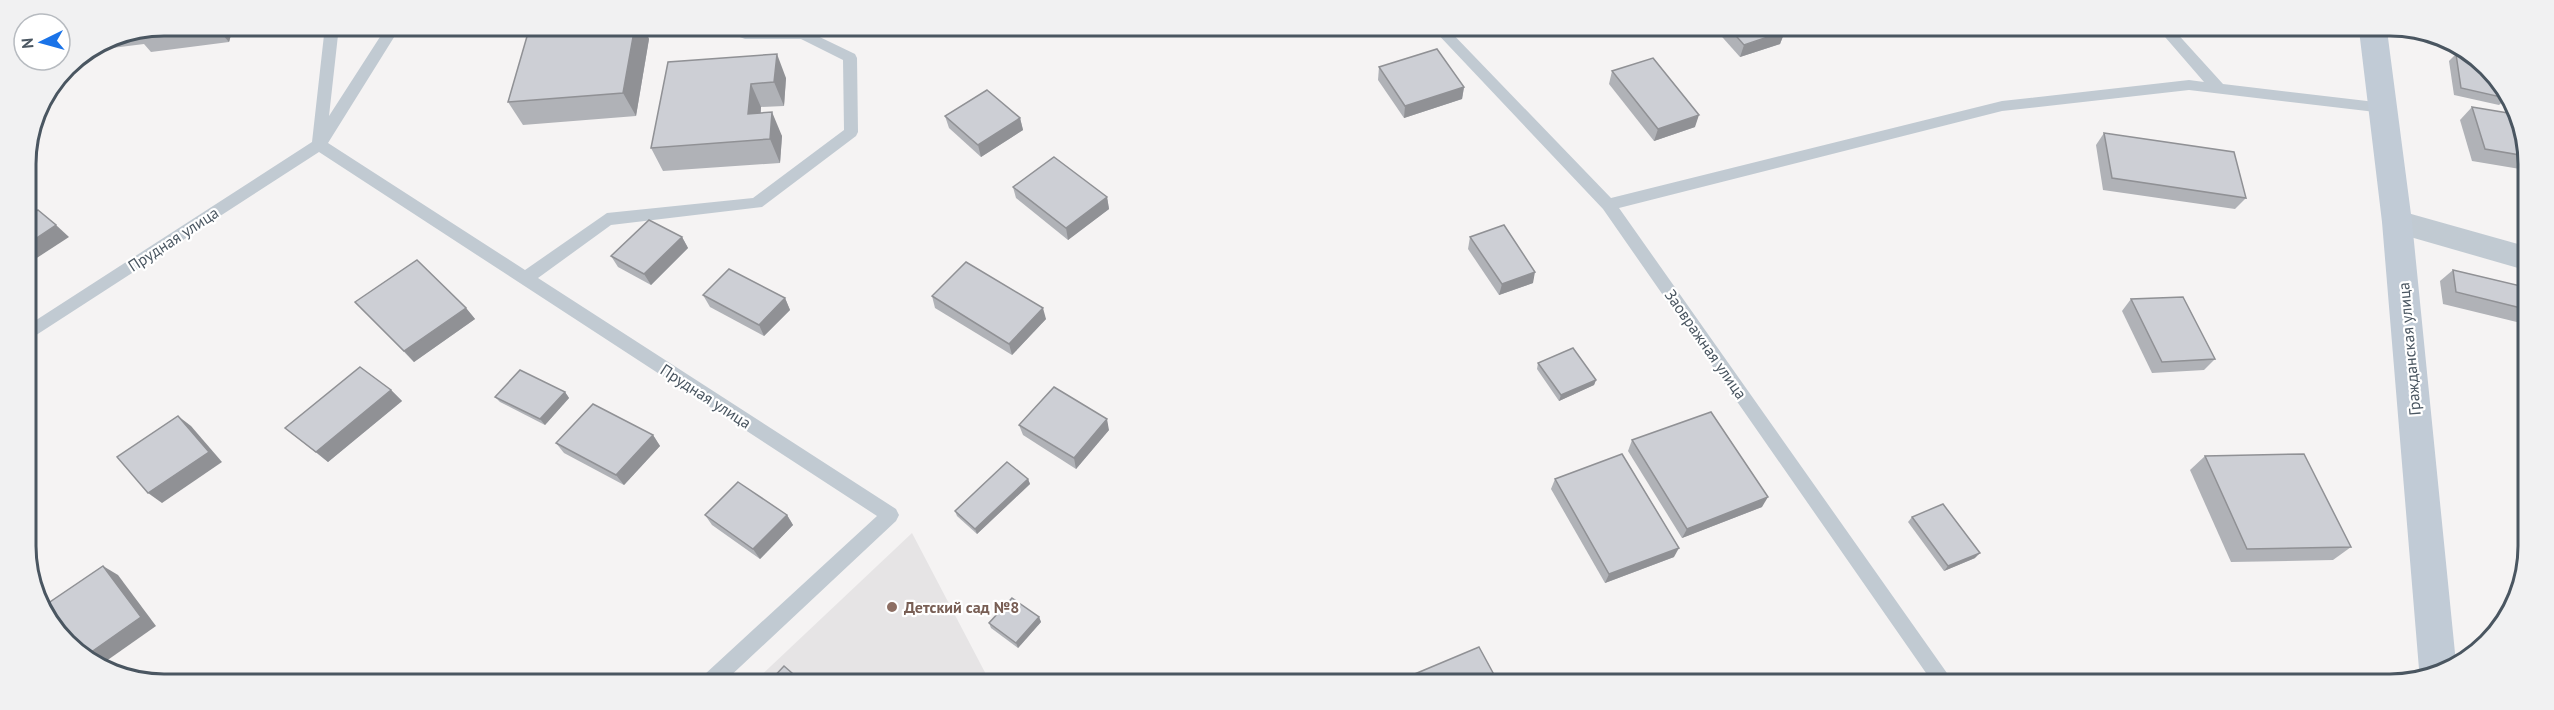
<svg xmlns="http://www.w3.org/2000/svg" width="2554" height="710" font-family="'PT Sans',sans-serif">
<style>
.education{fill:#e6e4e5}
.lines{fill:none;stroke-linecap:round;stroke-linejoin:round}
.lane{fill:#c1cad2;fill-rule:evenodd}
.street{fill:#c1cad2;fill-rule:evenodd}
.secondary{fill:#c1cbd6;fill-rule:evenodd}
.wall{fill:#b0b2b7}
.shaded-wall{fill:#909195}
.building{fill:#cdcfd5;stroke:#909195;stroke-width:1.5}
.education-dot{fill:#8d6e63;stroke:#fff;stroke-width:2}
.labels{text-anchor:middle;stroke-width:4.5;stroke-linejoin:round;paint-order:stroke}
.street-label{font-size:16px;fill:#4a5661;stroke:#fff}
.education-label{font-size:16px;font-weight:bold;fill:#785e54;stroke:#fff;text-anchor:start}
.rim{fill:none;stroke:#4a5661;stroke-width:3}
</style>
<rect width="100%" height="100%" fill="#f5f3f3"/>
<path class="education" d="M912 533 990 682 755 681Z"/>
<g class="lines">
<g class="lane">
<path d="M325 26H339L329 116 387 26H401L328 143 525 270 607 213 753 198 844 130 843 60 801 39H745L721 30 719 27 803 29 855 54 857 58 858 132 856 136 762 207 611 225 538 278 896 509 899 515 896 521 725 681H701L704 675 877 516 319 152 27 341V326L312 142Z"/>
<path d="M1432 28H1447L1611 198 2002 101 2189 80 2204 82 2159 30H2174L2223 84 2384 103 2391 108 2384 113 2189 90 2002 111 1619 208 1954 683H1933L1603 209Z"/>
</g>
<path class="street" d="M2397 210 2525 246V270L2386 230 2382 222 2386 214Z"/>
<path class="secondary" d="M2359 30H2387L2412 222 2456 663 2422 676 2419 669 2382 222Z"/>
</g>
<g class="wall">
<path d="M164 26H308L231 35 229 42 151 52 144 44 88 51 111 36Z"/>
<path d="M530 26H643L649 39 636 116 523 125 508 102Z"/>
<path d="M1715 29H1783L1785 31 1780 44 1740 57Z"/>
<path d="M2456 54 2506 99 2499 105 2454 95 2449 61Z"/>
<path d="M668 62 786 78 784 106 761 107V113L782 136 780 163 663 171 651 148Z"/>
<path d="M1379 67 1464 87 1462 99 1404 118 1378 80Z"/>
<path d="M1612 71 1695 127 1654 141 1609 84Z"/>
<path d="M2472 107 2526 137V170L2472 161 2460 120Z"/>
<path d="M945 116 1020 118 1023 130 981 157 949 128Z"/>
<path d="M2104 133 2246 198 2235 209 2103 190 2096 145Z"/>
<path d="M1013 187 1107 197 1109 209 1068 240 1016 198Z"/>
<path d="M682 237 688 248 651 285 618 267 611 256Z"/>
<path d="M1470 237 1533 283 1499 295 1468 249Z"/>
<path d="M2453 270 2525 287V324L2443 304 2440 281Z"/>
<path d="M703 295 785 298 790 310 764 336 710 307Z"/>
<path d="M932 296 1046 319 1012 355 935 308Z"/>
<path d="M2131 299 2215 359 2204 370 2152 373 2122 311Z"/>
<path d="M355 302 466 308 475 319 414 362Z"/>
<path d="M1538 363 1596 380 1594 385 1559 401 1537 369Z"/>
<path d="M391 390 402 401 328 462 285 428Z"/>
<path d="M565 392 569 398 545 425 500 402 495 397Z"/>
<path d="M1019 425 1109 430 1076 469 1023 435Z"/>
<path d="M653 435 660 446 624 485 564 453 556 443Z"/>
<path d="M1632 440 1762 507 1682 538 1628 451Z"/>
<path d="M2205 456 2351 547 2333 560 2231 562 2190 470Z"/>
<path d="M1028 479 1030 484 977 534 957 516 955 511Z"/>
<path d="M1555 479 1674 557 1605 583 1551 489Z"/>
<path d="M705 515H787L793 525 760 559 712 525Z"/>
<path d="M1912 517 1975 558 1944 571 1908 522Z"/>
<path d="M1039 617 1041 622 1018 648 991 628 989 623Z"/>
</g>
<g class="shaded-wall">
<path d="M215 26H223L231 35 229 42Z"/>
<path d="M635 26H643L649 39 636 116 623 93Z"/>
<path d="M1785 31 1780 44 1740 57 1744 45Z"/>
<path d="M777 54 786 78 784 106 774 82Z"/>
<path d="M751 84 761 107 758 137 748 114Z"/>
<path d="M1464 87 1462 99 1404 118 1405 106Z"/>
<path d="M772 112 782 136 780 163 770 139Z"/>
<path d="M1699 115 1695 127 1654 141 1658 129Z"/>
<path d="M1020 118 1023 130 981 157 978 145Z"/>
<path d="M1107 197 1109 209 1068 240 1066 228Z"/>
<path d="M56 225 69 237 26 265V245Z"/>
<path d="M682 237 688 248 651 285 644 274Z"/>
<path d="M1535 272 1533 283 1499 295 1502 284Z"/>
<path d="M785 298 790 310 764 336 759 325Z"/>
<path d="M466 308 475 319 414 362 404 351Z"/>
<path d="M1043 308 1046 319 1012 355 1009 344Z"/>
<path d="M1596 380 1594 385 1559 401 1561 395Z"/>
<path d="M391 390 402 401 328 462 316 452Z"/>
<path d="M565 392 569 398 545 425 540 419Z"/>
<path d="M178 416 191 426 222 462 162 503 148 493Z"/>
<path d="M1107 419 1109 430 1076 469 1074 458Z"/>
<path d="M653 435 660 446 624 485 616 475Z"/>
<path d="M1028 479 1030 484 977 534 975 529Z"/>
<path d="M1768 497 1762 507 1682 538 1687 529Z"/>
<path d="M787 515 793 525 760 559 753 549Z"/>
<path d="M1679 548 1674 557 1605 583 1609 574Z"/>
<path d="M1980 553 1975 558 1944 571 1948 566Z"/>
<path d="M103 566 118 575 156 626 102 664 87 655Z"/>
<path d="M1039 617 1041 622 1018 648 1016 643Z"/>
</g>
<g class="building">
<path d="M530 26H635L623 93 508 102Z"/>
<path d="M1730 29H1783L1785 31 1744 45Z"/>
<path d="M1437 49 1464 87 1405 106 1379 67Z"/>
<path d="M777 54 774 82 751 84 748 114 772 112 770 139 651 148 668 62Z"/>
<path d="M2456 54 2476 59 2488 66 2505 98 2461 88Z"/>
<path d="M1653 58 1699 115 1658 129 1612 71Z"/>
<path d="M987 90 1020 118 978 145 945 116Z"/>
<path d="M2472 107 2514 114 2526 137V156L2485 149Z"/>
<path d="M2104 133 2234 152 2246 198 2112 178Z"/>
<path d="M1054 157 1107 197 1066 228 1013 187Z"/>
<path d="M38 210 56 225 26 245V218Z"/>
<path d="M649 220 682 237 644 274 611 256Z"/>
<path d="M1504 225 1535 272 1502 284 1470 237Z"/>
<path d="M417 260 466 308 404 351 355 302Z"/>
<path d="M966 262 1043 308 1009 344 932 296Z"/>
<path d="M729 269 785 298 759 325 703 295Z"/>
<path d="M2453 270 2525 287V309L2456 292Z"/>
<path d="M2183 297 2215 359 2162 362 2131 299Z"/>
<path d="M1573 348 1596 380 1561 395 1538 363Z"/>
<path d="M360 367 391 390 316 452 285 428Z"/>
<path d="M520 370 565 392 540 419 495 397Z"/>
<path d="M1054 387 1107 419 1074 458 1019 425Z"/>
<path d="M593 404 653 435 616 475 556 443Z"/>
<path d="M1711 412 1768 497 1687 529 1632 440Z"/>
<path d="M178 416 209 452 148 493 117 457Z"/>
<path d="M1622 454 1679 548 1609 574 1555 479Z"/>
<path d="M2304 454 2351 547 2247 549 2205 456Z"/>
<path d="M1007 462 1028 479 975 529 955 511Z"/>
<path d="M738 482 787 515 753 549 705 515Z"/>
<path d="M1943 504 1980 553 1948 566 1912 517Z"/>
<path d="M103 566 141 617 87 655 60 638 44 606Z"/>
<path d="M1012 598 1039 617 1016 643 989 623Z"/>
<path d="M1479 647 1498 682H1413L1410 676Z"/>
<path d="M784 666 801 681H770Z"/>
</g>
<circle class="education-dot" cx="892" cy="607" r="6"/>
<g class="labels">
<g class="street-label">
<text transform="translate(173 239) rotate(-33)" y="6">Прудная улица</text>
<text transform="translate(1706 344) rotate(55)" y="6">Заовражная улица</text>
<text transform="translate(2409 349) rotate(-95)" y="6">Гражданская улица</text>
<text transform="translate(706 396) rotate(33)" y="6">Прудная улица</text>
</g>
<g class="education-label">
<text x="904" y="613">Детский сад №8</text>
</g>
</g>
<path d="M0 0H2554V710H0ZM164 36H2390A128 128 0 0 1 2518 164V546A128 128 0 0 1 2390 674H164A128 128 0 0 1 36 546V164A128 128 0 0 1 164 36Z" fill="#f1f1f2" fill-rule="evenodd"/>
<path class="rim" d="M164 36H2390A128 128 0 0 1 2518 164V546A128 128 0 0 1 2390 674H164A128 128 0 0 1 36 546V164A128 128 0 0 1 164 36Z"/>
<g transform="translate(42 42) rotate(265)"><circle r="28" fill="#ffffff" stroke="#b7bbc0" stroke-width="1.5"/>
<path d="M0-4.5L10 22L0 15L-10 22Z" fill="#1a73e8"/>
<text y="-9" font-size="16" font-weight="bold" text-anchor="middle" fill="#4a5661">N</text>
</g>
</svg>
